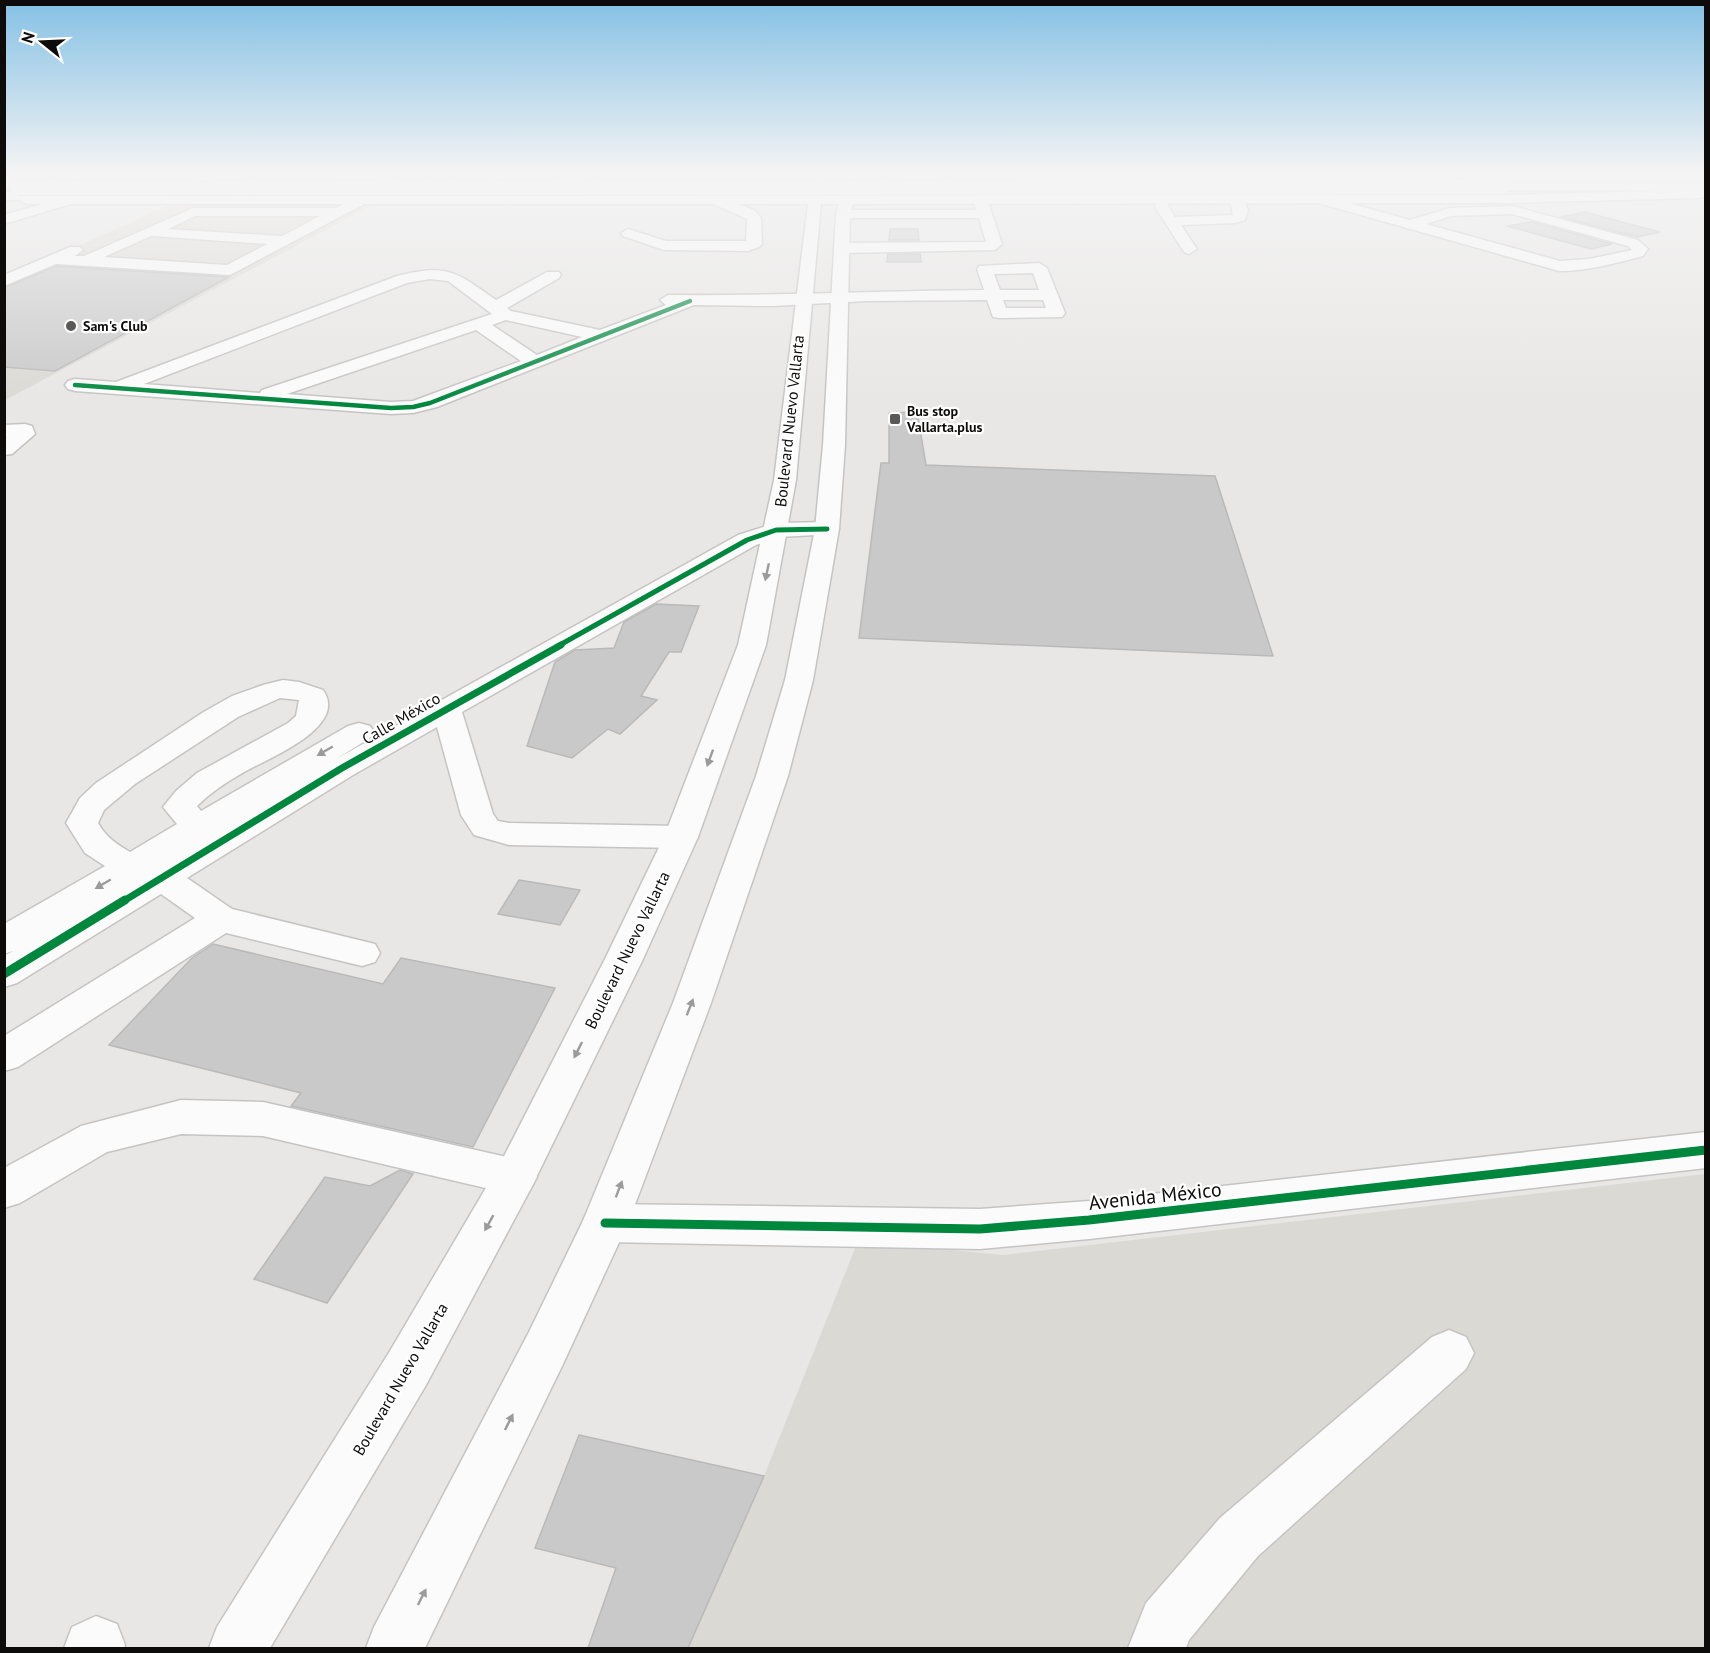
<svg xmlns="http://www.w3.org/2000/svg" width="1710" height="1653" font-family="'PT Sans',sans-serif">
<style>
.built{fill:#dbd9d4}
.building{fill:#cac9c9;stroke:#bab9b9;stroke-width:1.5}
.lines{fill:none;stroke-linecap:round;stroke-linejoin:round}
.minor-casing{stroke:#c5c4c3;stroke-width:3}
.major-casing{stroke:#c5c4c3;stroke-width:3}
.highway-casing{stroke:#c5c4c3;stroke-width:3}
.minor{fill:#fcfbfb;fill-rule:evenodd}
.major{fill:#fcfbfb;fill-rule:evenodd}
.highway{fill:#fcfbfb;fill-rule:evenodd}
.highway-bridge-casing{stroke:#c5c4c3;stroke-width:16;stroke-linecap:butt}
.highway-bridge{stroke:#fcfbfb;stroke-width:14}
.cycleway-far3-casing{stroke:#fff;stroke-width:7}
.cycleway-far2-casing{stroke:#fff;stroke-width:8}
.cycleway-far1-casing{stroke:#fff;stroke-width:10}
.cycleway-casing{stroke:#fff;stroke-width:13}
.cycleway-far3{stroke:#00873e;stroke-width:4.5}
.cycleway-far2{stroke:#00873e;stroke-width:5}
.cycleway-far1{stroke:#00873e;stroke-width:7}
.cycleway{stroke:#00873e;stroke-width:9}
.oneway{fill:#9c9b9b}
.poi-dot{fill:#5a5958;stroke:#fff;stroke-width:2}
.labels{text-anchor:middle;stroke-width:4.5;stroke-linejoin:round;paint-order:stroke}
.far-poi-label{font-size:14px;font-weight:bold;fill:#0d0c0b;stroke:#fff;text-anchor:start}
.street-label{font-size:16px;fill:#0d0c0b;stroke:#fff}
.near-street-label{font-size:20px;fill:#0d0c0b;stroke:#fff}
</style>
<rect width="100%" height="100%" fill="#e8e7e6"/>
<g class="built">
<path d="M377 203 5 400 4 280 168 205Z"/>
<path d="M1705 1174V1648H688L764 1476 858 1241 1003 1255Z"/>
</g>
<g class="building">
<path d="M1586 212 1596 215 1660 232 1637 237 1560 217Z"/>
<path d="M1532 222 1612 244 1591 249 1507 226Z"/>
<path d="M890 229H918L919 240H889Z"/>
<path d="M888 254H920L921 262H887Z"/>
<path d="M56 266 229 277 55 371 4 367V288Z"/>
<path d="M917 412 926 465 1215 476 1273 656 859 638 881 463H889V413Z"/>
<path d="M656 604 699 606 681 652H669L641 696 657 700 620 734 608 729 572 758 527 746 555 662 575 650 614 648 624 622Z"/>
<path d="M519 880 580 890 560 925 498 914Z"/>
<path d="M213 944 383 984 401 958 555 988 473 1147 291 1106 301 1093 109 1045 192 958Z"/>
<path d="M400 1170 413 1174 327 1303 254 1279 325 1177 370 1186Z"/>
<path d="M579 1435 764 1476 688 1648H588L616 1568 535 1548Z"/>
</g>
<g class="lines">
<defs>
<g id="minor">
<path d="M64 172H78L90 183 83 187 78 186Z"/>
<path d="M239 172H259L258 175 236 181 189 187 182 183 189 179Z"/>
<path d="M313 172C327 172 398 175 405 182 393 193 331 179 314 175Z"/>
<path d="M420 172H459C452 179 427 179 420 172Z"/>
<path d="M506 172H524L496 185H486L484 182Z"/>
<path d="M583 172H604L603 175 560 186 553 182 555 179Z"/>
<path d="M821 172H833L827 185H817L815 182Z"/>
<path d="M850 172H862L858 185H848L846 182Z"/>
<path d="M1455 172H1470L1485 183 1483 186H1473Z"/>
<path d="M363 195 370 199 368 202 230 275 56 264 4 286V275L70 247H80L83 250 75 256H84L193 208H336ZM195 216H320L282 236 168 229ZM151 236H152L267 244 227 265 104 257Z"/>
<path d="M714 195 754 210 761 218 762 244 759 247 748 251 664 250 623 236 621 233 628 229 666 241H746L747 219 709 202 707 199 709 196Z"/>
<path d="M980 195 987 199 1002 244 995 250 842 253 834 248 842 243 986 242 979 218H843L836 214 843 210H976L973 199Z"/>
<path d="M1237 195 1242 196 1248 210 1245 220 1236 223 1181 225 1197 249 1189 254 1184 252 1154 205 1161 201 1166 202 1175 217 1233 215 1230 199Z"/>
<path d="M1320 195 1410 220 1450 208 1512 206 1638 240 1648 249 1643 256C1616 263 1588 271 1559 271L1315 202 1313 199 1315 196ZM1512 214 1628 246 1632 250 1589 259 1560 261 1426 224 1451 216Z"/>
<path d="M66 197 73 201 71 204 4 224V215Z"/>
<path d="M1039 263 1047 268 1065 313 1062 317 999 318 993 317 987 300 867 301 772 306 694 305 437 407 413 413 391 414 75 391 68 389 65 385 68 381 75 379 116 382 397 276C448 263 456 272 496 300L547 272H559L561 275 559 278 507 308 511 311 600 330 666 305 660 300 668 295C773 296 878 291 984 290L977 269 979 266ZM1033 273 1039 290H1000L994 274ZM430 279 448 281 492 314 262 390 260 393 144 384 407 283ZM1003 300H1043L1046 308H1006ZM506 320 582 337 537 355 492 325ZM476 330 521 361 413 401 391 402 287 394Z"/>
<path d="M25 424 32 426 35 434 12 454 4 455V439L7 437H4V425Z"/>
<path d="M827 522 835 524 839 529 835 534 779 537 756 545 462 712 493 814 498 821 509 823 681 826 693 830 698 837 693 844 681 848 509 845 474 835 461 815 437 727 353 775 187 878 232 909 375 944 380 953 375 962 362 966 226 933 18 1067 4 1071V1036L195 918 161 894 17 983 4 987V956L13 951 4 954V924L105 866 85 853 66 823 80 798 96 783 202 713 232 696 263 685 283 680 299 682 323 690C349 727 269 758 246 771 228 781 211 792 197 806L201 811 348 726 359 723 370 726 374 732 370 738 336 759 738 535 776 523ZM280 698 299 700 296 716 288 723 197 773 176 791 163 807 177 824 130 852C116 844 106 837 98 823L104 810 135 784 238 717Z"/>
<path d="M181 1100 263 1102 515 1159 530 1164 537 1177 530 1190 515 1195 263 1136 181 1134 107 1152 20 1203 4 1208V1168L81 1126Z"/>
<path d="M1706 1132V1168L1089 1239 980 1249 605 1242 589 1237 582 1223 589 1209 605 1204 980 1209 1089 1201Z"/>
<path d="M1449 1330 1466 1337 1474 1353 1466 1369 1258 1556 1189 1640 1186 1648H1128L1146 1603 1220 1518 1432 1337Z"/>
<path d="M96 1616 117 1624 125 1645 124 1648H64L72 1627Z"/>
</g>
<g id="major">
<path d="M877 172C893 172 937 170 949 181L942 185 883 176Z"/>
<path d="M822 178 829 182 824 195H842L846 182 853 178 860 182 856 195H1509L1700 190 1705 191 1706 196 1700 198 1509 203 853 204 850 214 845 445 839 529 813 680 788 776 711 1003 628 1223 563 1364 425 1648H366L374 1627 529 1332 583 1221 673 1003 756 776 785 680 815 529 823 445 836 214 839 204H821L796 480 766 645 698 837 643 959 530 1190 426 1385 270 1648H209L217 1627 390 1351 500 1164 605 959 664 837 738 645 774 480 808 204H27L20 200 27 196 810 195 817 179Z"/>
<path d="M57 179 62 180 64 183 62 186 4 188V180Z"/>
</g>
<g id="highway">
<path d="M1501 183H1706V191L1496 190 1494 187 1496 184Z"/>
<path d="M106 191 113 195 111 198 4 200V192Z"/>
</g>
</defs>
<use href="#minor" class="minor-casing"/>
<use href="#major" class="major-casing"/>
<use href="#highway" class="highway-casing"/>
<use href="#minor" class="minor"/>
<use href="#major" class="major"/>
<use href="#highway" class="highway"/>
<defs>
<path id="highway-bridge" d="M18 188 1501 187"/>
</defs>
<use href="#highway-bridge" class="highway-bridge-casing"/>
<use href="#highway-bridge" class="highway-bridge"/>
<defs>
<path id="cycleway-far3" d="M75 385 391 408 413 407 430 403 690 301"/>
<path id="cycleway-far2" d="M558 646 747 540 776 530 827 529"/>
<path id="cycleway-far1" d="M122 902 342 768 561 645"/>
<g id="cycleway">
<path d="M4 974 125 900"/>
<path d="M605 1223 980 1229 1089 1220 1706 1150"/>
</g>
</defs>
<use href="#cycleway-far3" class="cycleway-far3-casing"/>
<use href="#cycleway-far2" class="cycleway-far2-casing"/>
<use href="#cycleway-far1" class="cycleway-far1-casing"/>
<use href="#cycleway" class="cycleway-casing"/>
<use href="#cycleway-far3" class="cycleway-far3"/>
<use href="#cycleway-far2" class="cycleway-far2"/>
<use href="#cycleway-far1" class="cycleway-far1"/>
<use href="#cycleway" class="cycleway"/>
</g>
<defs><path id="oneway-solid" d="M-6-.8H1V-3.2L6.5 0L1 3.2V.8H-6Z" transform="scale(1.5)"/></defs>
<g class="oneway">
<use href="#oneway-solid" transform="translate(767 572) rotate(102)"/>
<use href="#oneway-solid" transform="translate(325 751) rotate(150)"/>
<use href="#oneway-solid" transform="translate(710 758) rotate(110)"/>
<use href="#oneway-solid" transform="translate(103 884) rotate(150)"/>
<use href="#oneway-solid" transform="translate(690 1007) rotate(-69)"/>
<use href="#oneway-solid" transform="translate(578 1050) rotate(117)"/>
<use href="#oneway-solid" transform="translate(619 1189) rotate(-69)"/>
<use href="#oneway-solid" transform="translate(489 1223) rotate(119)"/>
<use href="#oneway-solid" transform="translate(509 1422) rotate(-63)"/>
<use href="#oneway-solid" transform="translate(422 1597) rotate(-63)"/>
</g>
<linearGradient id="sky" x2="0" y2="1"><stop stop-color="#85c1e5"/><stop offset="0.43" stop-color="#f5f4f4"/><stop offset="1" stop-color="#f5f4f4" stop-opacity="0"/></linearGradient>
<rect width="1710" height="403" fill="url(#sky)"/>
<g class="poi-dot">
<circle cx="71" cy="326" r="6"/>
<rect x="889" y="413" width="12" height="12" rx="3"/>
</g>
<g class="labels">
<g class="far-poi-label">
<text x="83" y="331">Sam's Club</text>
<text x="907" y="416">Bus stop<tspan x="907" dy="16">Vallarta.plus</tspan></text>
</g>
<g class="street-label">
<text transform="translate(789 421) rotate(-84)" y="6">Boulevard Nuevo Vallarta</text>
<text transform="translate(401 718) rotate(-30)" y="6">Calle México</text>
<text transform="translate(627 950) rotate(-64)" y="6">Boulevard Nuevo Vallarta</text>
<text transform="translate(400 1379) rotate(-60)" y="6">Boulevard Nuevo Vallarta</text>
</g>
<g class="near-street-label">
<text transform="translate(1155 1196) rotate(-6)" y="7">Avenida México</text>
</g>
</g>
<rect width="1710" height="1653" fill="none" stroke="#0d0c0b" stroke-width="12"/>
<g transform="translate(42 42) rotate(288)" stroke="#ffffff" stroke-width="4.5" paint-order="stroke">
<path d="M0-4.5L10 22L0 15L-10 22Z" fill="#0d0c0b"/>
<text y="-9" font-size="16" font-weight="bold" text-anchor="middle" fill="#0d0c0b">N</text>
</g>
</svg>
